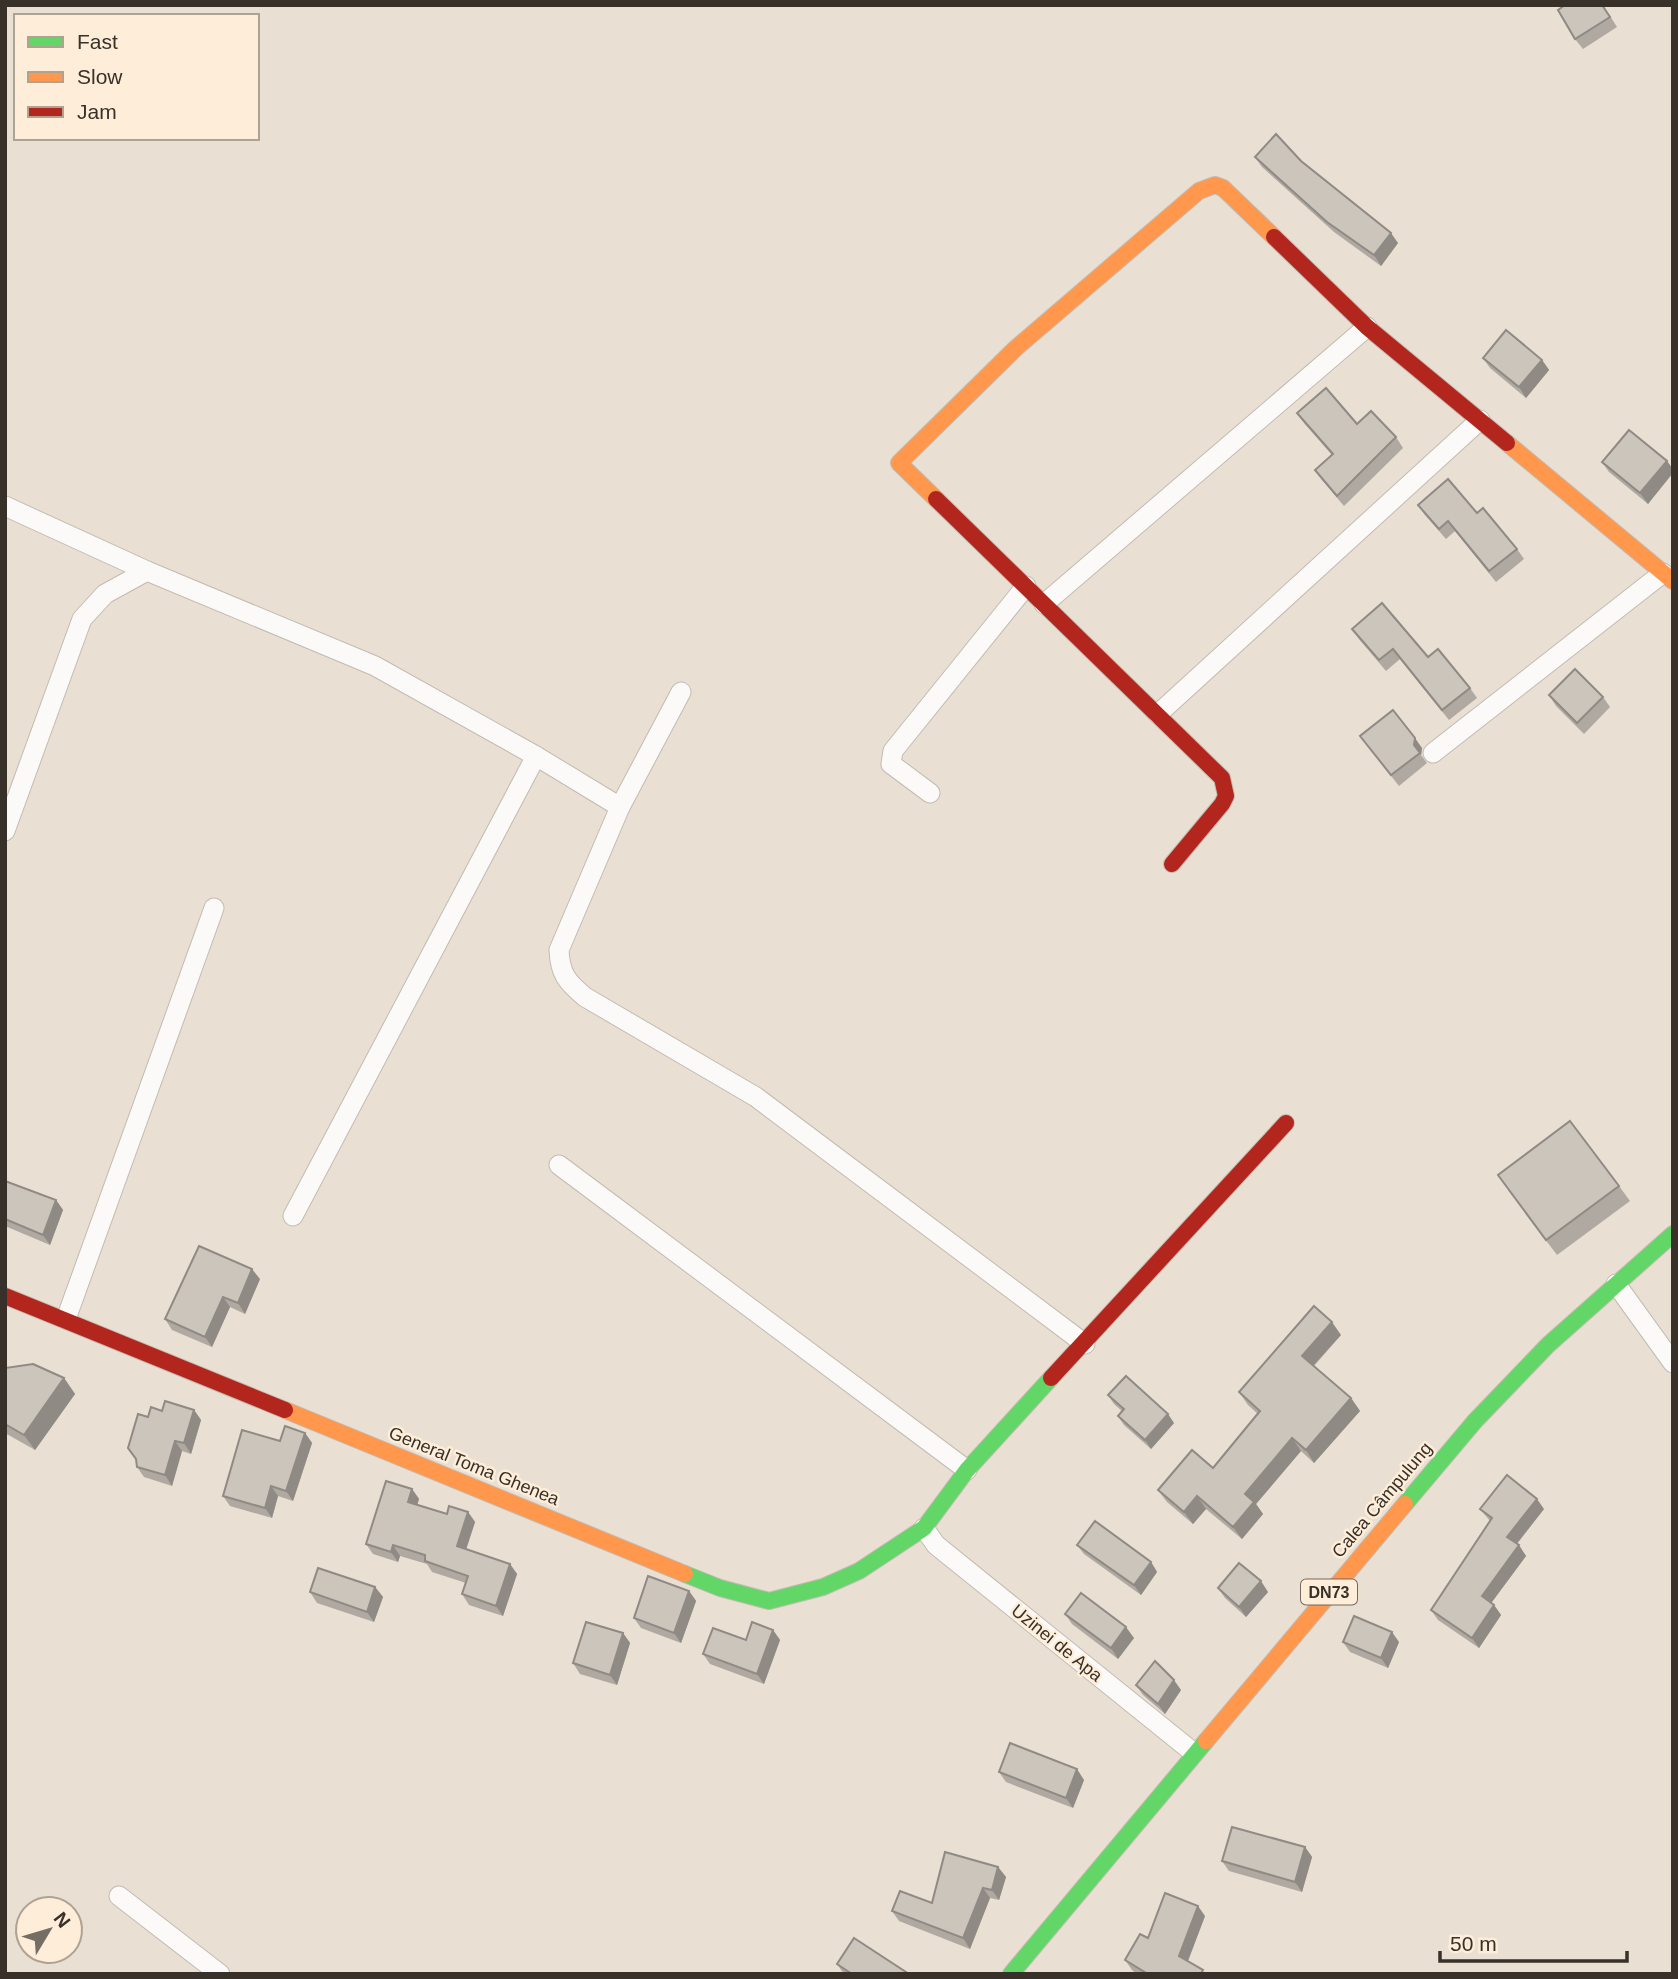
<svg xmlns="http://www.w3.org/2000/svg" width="1678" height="1979" font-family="Arial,sans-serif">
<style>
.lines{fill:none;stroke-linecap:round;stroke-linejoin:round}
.street-casing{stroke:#c3bbb2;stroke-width:21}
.fast-casing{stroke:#c3bbb2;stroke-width:18}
.slow-casing{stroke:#c3bbb2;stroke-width:18}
.jam-casing{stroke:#c3bbb2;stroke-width:18}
.street{stroke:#fcfaf8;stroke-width:19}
.fast{stroke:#63d668;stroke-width:16}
.slow{stroke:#ff974d;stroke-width:16}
.jam{stroke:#b3261e;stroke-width:16}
.wall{fill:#afa9a2}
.shaded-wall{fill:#8f8a84}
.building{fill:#ccc5bc;stroke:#8f8a84;stroke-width:2}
.labels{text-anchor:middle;stroke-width:5;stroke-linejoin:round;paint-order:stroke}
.shield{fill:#feedd8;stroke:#73695e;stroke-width:2}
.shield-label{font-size:16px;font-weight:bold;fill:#373129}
.street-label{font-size:18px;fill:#373129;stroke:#feedd8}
</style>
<rect width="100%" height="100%" fill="#e9dfd3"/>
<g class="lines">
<defs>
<g id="street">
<path d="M5 506 147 571 375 666 536 756 620 807 559 950C560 974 567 982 585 997L756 1097 1085 1344"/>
<path d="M1044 604 1367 327"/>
<path d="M1158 714 1480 420"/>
<path d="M1433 753 1663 573"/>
<path d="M930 793 891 764 893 751 1026 586"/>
<path d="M620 807 681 692"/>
<path d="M5 831 82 619 105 594 147 571"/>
<path d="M559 1165 967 1470"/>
<path d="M293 1216 536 756"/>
<path d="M1616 1284 1673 1363"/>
<path d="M66 1319 214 908"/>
<path d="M924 1528 936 1545 1194 1753"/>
<path d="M119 1896 220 1974"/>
</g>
<g id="fast">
<path d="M1405 1504 1475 1421 1548 1345 1673 1234"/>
<path d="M685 1574 720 1588 769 1601 823 1587 859 1571 924 1528 967 1470 1051 1378"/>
<path d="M1011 1974 1206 1741"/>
</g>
<g id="slow">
<path d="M1507 443 1673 581"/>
<path d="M936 499 899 463 1016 348 1199 191 1215 185 1223 188 1274 237"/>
<path d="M285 1410 685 1574"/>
<path d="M1206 1741 1405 1504"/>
</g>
<g id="jam">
<path d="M1274 237 1367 327 1507 443"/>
<path d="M936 499 1222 778 1226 796 1222 804 1172 864"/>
<path d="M5 1296 285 1410"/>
<path d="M1051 1378 1286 1123"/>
</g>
</defs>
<use href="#street" class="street-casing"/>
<use href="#fast" class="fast-casing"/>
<use href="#slow" class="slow-casing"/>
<use href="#jam" class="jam-casing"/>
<use href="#street" class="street"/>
<use href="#fast" class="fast"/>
<use href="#slow" class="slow"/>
<use href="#jam" class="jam"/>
</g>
<g class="wall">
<path d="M1603 5 1617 27 1583 49 1575 39Z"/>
<path d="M1255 157 1301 161 1398 243 1381 266 1334 232 1262 167Z"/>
<path d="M1483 358 1542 360 1549 370 1526 398 1490 368Z"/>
<path d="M1297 413 1357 424 1396 437 1403 448 1344 506 1322 480 1315 470 1332 455 1304 423Z"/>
<path d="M1602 462 1673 469 1648 504 1609 472Z"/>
<path d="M1418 505 1477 513 1517 549 1524 559 1496 582 1455 531 1446 539 1425 515Z"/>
<path d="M1352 629 1428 657 1470 688 1477 698 1449 720 1400 659 1386 671 1359 639Z"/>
<path d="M1549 695 1603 697 1610 707 1584 734 1556 706Z"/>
<path d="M1360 736 1422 748 1421 755 1427 763 1399 786Z"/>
<path d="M5 1181 56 1200 63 1210 50 1245 5 1226Z"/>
<path d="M1619 1186 1630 1201 1557 1255 1508 1190Z"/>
<path d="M260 1279 245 1314 230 1307 212 1347 172 1330 165 1319Z"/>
<path d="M1341 1335 1314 1366 1351 1398 1360 1411 1314 1463 1301 1451 1256 1504 1263 1514 1242 1539 1206 1509 1193 1524 1167 1502 1158 1490 1213 1468 1258 1414 1248 1405 1239 1392Z"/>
<path d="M5 1368 64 1378 75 1394 35 1450 5 1433Z"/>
<path d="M1108 1395 1174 1423 1151 1449 1124 1425 1118 1416 1122 1411 1114 1404Z"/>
<path d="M194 1410 201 1420 191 1454 182 1451 172 1486 144 1477 137 1467 136 1460 148 1417 162 1411Z"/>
<path d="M305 1433 312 1443 293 1501 278 1496 272 1518 230 1506 223 1496 280 1441Z"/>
<path d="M412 1489 419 1499 417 1505 447 1514 468 1512 475 1522 466 1549 510 1564 517 1574 503 1616 469 1605 462 1594 466 1583 432 1572 427 1564 400 1556 398 1562 373 1554 366 1544Z"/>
<path d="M1480 1509H1544L1517 1544 1526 1556 1491 1603 1494 1605 1501 1615 1479 1648 1438 1620 1431 1610 1490 1521Z"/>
<path d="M1077 1545 1151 1562 1157 1572 1141 1595 1084 1554Z"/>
<path d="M375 1587 383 1597 374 1622 317 1603 310 1592Z"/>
<path d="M1218 1588 1268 1592 1246 1617 1225 1598Z"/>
<path d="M689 1591 696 1601 681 1643 641 1628 634 1618Z"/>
<path d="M1065 1614 1134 1638 1118 1659 1072 1624Z"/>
<path d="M773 1630 780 1640 764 1684 710 1664 703 1654Z"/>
<path d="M623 1633 630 1643 617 1685 580 1674 573 1663Z"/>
<path d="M1343 1642H1399L1388 1668 1350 1652Z"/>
<path d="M1136 1685 1181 1690 1165 1714 1143 1695Z"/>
<path d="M999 1772 1084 1780 1073 1808 1006 1782Z"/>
<path d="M1305 1847 1312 1857 1302 1892 1229 1871 1222 1861Z"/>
<path d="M998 1867 1006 1877 999 1900 990 1898 970 1949 899 1921 892 1911 932 1903Z"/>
<path d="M1205 1916 1188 1961 1206 1974H1137L1132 1970 1125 1960 1148 1938Z"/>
<path d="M837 1964 909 1974H844Z"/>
</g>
<g class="shaded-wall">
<path d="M1391 233 1398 243 1381 266 1374 255Z"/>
<path d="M1542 360 1549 370 1526 398 1519 387Z"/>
<path d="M1667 461 1673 469V473L1648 504 1640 493Z"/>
<path d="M1415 738 1422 748 1421 755 1414 745Z"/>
<path d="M56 1200 63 1210 50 1245 43 1235Z"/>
<path d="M252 1269 260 1279 245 1314 238 1303Z"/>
<path d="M223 1297 230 1307 212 1347 205 1337Z"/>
<path d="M1332 1322 1341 1335 1311 1368 1302 1356Z"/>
<path d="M64 1378 75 1394 35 1450 24 1435Z"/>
<path d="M1351 1398 1360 1411 1314 1463 1306 1450Z"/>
<path d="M194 1410 201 1420 191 1454 184 1443Z"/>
<path d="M1168 1414 1174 1423 1151 1449 1145 1440Z"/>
<path d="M305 1433 312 1443 293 1501 286 1491Z"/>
<path d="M1292 1438 1301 1451 1256 1504 1263 1514 1242 1539 1233 1527 1245 1494Z"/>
<path d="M175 1441 182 1451 172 1486 165 1475Z"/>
<path d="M271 1486 278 1496 272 1518 265 1508Z"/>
<path d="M412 1489 419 1499 415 1512 408 1502Z"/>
<path d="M1197 1496 1206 1509 1193 1524 1184 1512Z"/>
<path d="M1537 1499 1544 1509 1514 1547 1507 1537Z"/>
<path d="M468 1512 475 1522 464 1556 457 1546Z"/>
<path d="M393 1545 400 1556 398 1562 391 1552Z"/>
<path d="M1519 1545 1526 1556 1489 1606 1482 1596Z"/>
<path d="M1151 1562 1157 1572 1141 1595 1134 1585Z"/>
<path d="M510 1564 517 1574 503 1616 496 1606Z"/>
<path d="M1261 1581 1268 1592 1246 1617 1239 1607Z"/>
<path d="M375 1587 383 1597 374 1622 367 1612Z"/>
<path d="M689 1591 696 1601 681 1643 674 1633Z"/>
<path d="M1494 1605 1501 1615 1479 1648 1472 1638Z"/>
<path d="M1126 1627 1134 1638 1118 1659 1111 1648Z"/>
<path d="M773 1630 780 1640 764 1684 757 1674Z"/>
<path d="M1392 1632 1399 1642 1388 1668 1381 1658Z"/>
<path d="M623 1633 630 1643 617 1685 610 1675Z"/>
<path d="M1174 1680 1181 1690 1165 1714 1158 1704Z"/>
<path d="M1077 1769 1084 1780 1073 1808 1066 1798Z"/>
<path d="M1305 1847 1312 1857 1302 1892 1295 1882Z"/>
<path d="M998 1867 1006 1877 999 1900 992 1890Z"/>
<path d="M983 1888 990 1898 970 1949 963 1938Z"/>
<path d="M1198 1906 1205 1916 1186 1966 1179 1956Z"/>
</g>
<g class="building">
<path d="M1565 5H1602L1610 17 1575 39 1558 10Z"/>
<path d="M1276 134 1301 161 1391 233 1374 255 1327 222 1255 157Z"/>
<path d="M1506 330 1542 360 1519 387 1483 358Z"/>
<path d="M1326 388 1357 424 1371 411 1396 437 1337 496 1315 470 1333 454 1297 413Z"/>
<path d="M1629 430 1667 461 1640 493 1602 462Z"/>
<path d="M1448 479 1477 513 1483 508 1517 549 1489 571 1448 521 1439 529 1418 505Z"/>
<path d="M1382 603 1428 657 1438 649 1470 688 1442 710 1393 649 1379 660 1352 629Z"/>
<path d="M1575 669 1603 697 1577 723 1549 695Z"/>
<path d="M1393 710 1415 738 1414 745 1420 753 1391 775 1360 736Z"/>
<path d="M1570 1121 1619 1186 1546 1240 1498 1175Z"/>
<path d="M5 1181 56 1200 43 1235 5 1219Z"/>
<path d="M199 1246 252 1269 238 1303 223 1297 205 1337 165 1319Z"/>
<path d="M1314 1306 1332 1322 1302 1356 1351 1398 1306 1450 1292 1438 1245 1494 1254 1502 1233 1527 1197 1496 1184 1512 1158 1490 1192 1450 1213 1468 1260 1411 1239 1392Z"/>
<path d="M33 1364 64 1378 24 1435 5 1424V1368Z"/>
<path d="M1126 1376 1168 1414 1145 1440 1118 1416 1124 1409 1108 1395Z"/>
<path d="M165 1401 194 1410 184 1443 175 1441 165 1475 137 1467 136 1459 128 1448 138 1414 148 1417 151 1407 162 1411Z"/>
<path d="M285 1426 305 1433 286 1491 271 1486 265 1508 223 1496 242 1430 280 1441Z"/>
<path d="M1507 1475 1537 1499 1507 1537 1519 1545 1482 1596 1494 1605 1472 1638 1431 1610 1492 1518 1480 1509Z"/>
<path d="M386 1481 412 1489 408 1502 447 1514 449 1506 468 1512 457 1546 510 1564 496 1606 462 1594 468 1576 425 1561V1555L393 1545 391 1552 366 1544Z"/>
<path d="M1095 1521 1151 1562 1134 1585 1077 1545Z"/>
<path d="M1239 1563 1261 1581 1239 1607 1218 1588Z"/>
<path d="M318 1568 375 1587 367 1612 310 1592Z"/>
<path d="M648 1576 689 1591 674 1633 634 1618Z"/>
<path d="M1081 1593 1126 1627 1111 1648 1065 1614Z"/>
<path d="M1354 1616 1392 1632 1381 1658 1343 1642Z"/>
<path d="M586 1622 623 1633 610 1675 573 1663Z"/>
<path d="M752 1622 773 1630 757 1674 703 1654 713 1628 746 1640Z"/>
<path d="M1155 1661 1174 1680 1158 1704 1136 1685Z"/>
<path d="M1010 1743 1077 1769 1066 1798 999 1772Z"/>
<path d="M1232 1827 1305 1847 1295 1882 1222 1861Z"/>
<path d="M945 1852 998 1867 992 1890 983 1888 963 1938 892 1911 900 1891 932 1903Z"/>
<path d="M1165 1893 1198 1906 1179 1956 1203 1970 1201 1974H1148L1125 1960 1140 1934 1148 1938Z"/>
<path d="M854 1938 909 1974H852L837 1964Z"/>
</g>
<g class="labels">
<rect class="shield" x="1301" y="1579.5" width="56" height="25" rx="5"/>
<g class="shield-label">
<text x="1329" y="1598">DN73</text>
</g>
<g class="street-label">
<text transform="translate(474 1466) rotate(22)" y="6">General Toma Ghenea</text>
<text transform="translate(1382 1500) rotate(-50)" y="6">Calea Câmpulung</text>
<text transform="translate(1057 1643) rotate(39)" y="6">Uzinei de Apa</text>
</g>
</g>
<rect width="1678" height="1979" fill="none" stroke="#373129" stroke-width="14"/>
<rect x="14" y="14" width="245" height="126" fill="#feedd8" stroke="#aea292" stroke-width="2"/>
<rect x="28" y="37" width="35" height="10" fill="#63d668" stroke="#aea292" stroke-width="2"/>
<text x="77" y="49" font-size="21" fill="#373129">Fast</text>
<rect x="28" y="72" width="35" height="10" fill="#ff974d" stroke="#aea292" stroke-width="2"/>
<text x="77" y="84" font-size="21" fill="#373129">Slow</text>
<rect x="28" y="107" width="35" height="10" fill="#b3261e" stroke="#aea292" stroke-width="2"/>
<text x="77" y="119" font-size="21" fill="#373129">Jam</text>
<g transform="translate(49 1930) rotate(52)"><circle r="33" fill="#feedd8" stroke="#aea292" stroke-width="2"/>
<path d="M0-5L12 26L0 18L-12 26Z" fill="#756e64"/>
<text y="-10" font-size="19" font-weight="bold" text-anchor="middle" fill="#373129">N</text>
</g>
<path d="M1440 1951v10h187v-10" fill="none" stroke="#373129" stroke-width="3.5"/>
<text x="1450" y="1951" font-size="21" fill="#373129" stroke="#feedd8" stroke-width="5" paint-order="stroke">50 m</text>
</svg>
